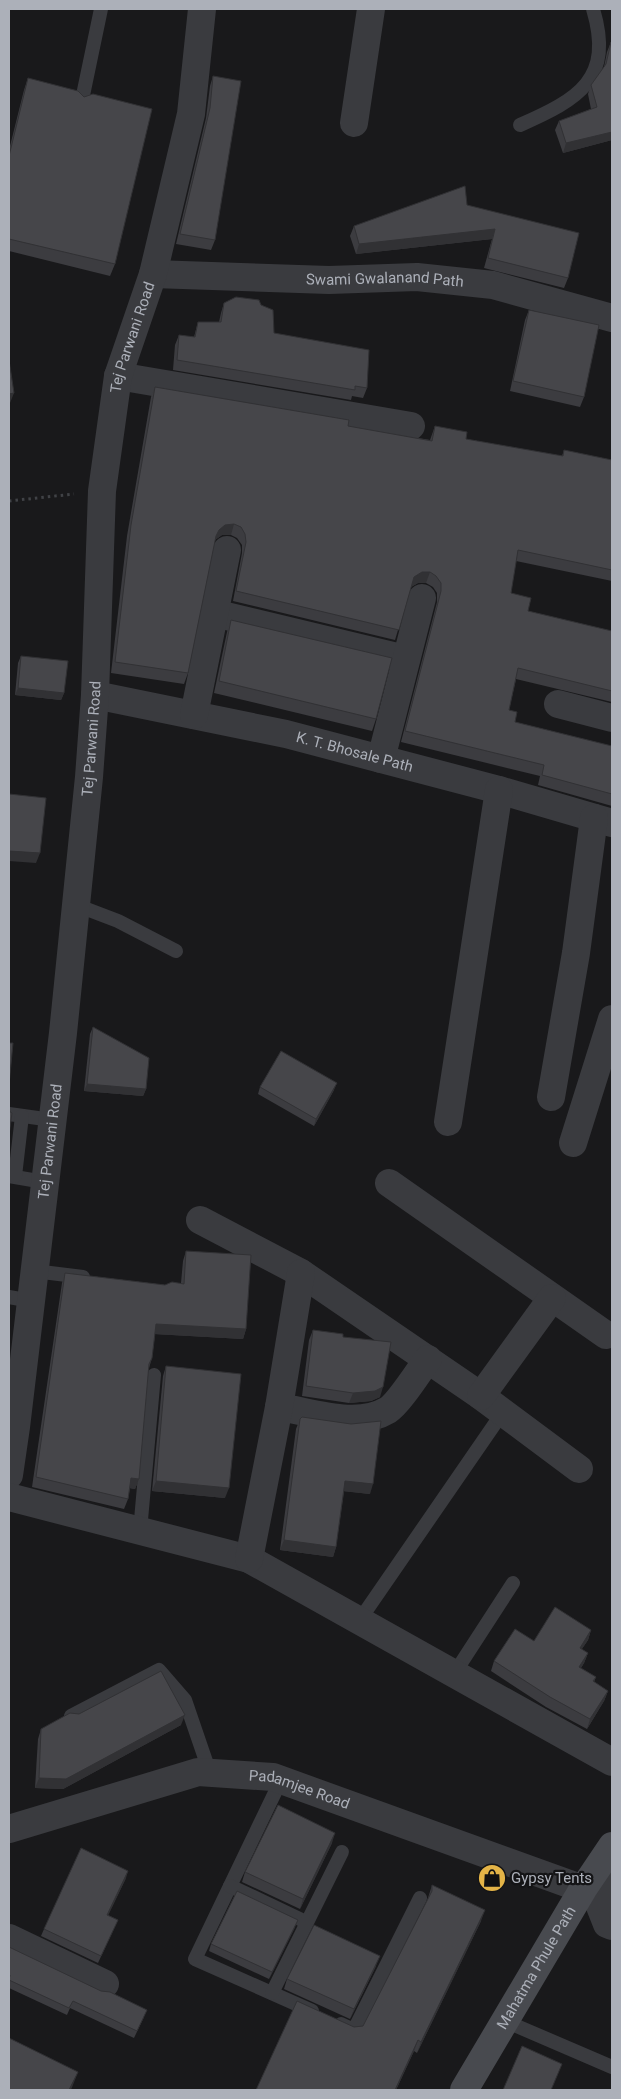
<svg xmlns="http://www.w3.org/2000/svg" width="621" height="2099" font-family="Roboto,sans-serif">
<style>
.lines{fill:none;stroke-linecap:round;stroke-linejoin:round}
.path{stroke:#404246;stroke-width:3;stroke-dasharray:2.5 4;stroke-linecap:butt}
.service{stroke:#3a3b3f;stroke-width:14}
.minor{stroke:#3a3b3f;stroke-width:28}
.tertiary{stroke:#3a3b3f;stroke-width:28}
.secondary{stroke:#484a4f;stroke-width:28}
.wall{fill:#3c3c40}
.shaded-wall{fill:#313134}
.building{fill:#46464a;stroke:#313134}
.labels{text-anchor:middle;stroke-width:4.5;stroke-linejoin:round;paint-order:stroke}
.street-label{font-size:15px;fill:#acb0b9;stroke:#141416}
.poi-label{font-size:15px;fill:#acb0b9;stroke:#141416;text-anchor:start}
</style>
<rect width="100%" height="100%" fill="#19191b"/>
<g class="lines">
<path class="path" d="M9 501 74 494"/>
<g class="service">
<path d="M82 100 101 9"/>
<path d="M520 125C579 99 614 79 593 9"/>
<path d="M76 905 118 921 176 951"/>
<path d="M9 1114 52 1120"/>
<path d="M9 1176 44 1182"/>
<path d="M15 1176 22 1116"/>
<path d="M34 1271 83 1277"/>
<path d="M9 1297 31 1301"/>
<path d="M140 1531 154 1375"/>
<path d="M359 1621 503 1412"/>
<path d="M454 1674 513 1583"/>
<path d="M71 1716 159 1670 185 1700 210 1773"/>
<path d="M281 1780 195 1959 312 2011"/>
<path d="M230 1886 306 1922"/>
<path d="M272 1993 342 1852"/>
<path d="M505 2021 612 2067"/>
<path d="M341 2024 354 2030 420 1898"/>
</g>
<g class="minor">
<path d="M354 123 371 9"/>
<path id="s1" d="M153 274 329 280 417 277 493 285 612 318"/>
<path d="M118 376 411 426"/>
<path d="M214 613 406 659"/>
<path id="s2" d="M95 695 286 734 499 790 612 823"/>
<path d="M558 704 612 718"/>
<path d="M194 715 227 550"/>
<path d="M381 759 422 598"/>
<path d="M551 1097 576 953 594 818"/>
<path d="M448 1122 499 790"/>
<path d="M573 1143 612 1019"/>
<path d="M389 1183 606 1335"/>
<path d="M200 1220 301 1273 481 1396 579 1469"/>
<path d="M481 1396 552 1298"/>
<path d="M279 1407C312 1412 357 1429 388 1410 399 1403 419 1371 428 1359"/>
<path id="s3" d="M9 1475 16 1427 63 1033 89 777 95 695 102 491 118 376 153 274 191 114 202 9"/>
<path d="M9 1497 249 1559 612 1762"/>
<path d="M249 1559 279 1407 301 1273"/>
<path d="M9 1938 105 1984"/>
</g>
<g class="tertiary">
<path id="s4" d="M9 1829 198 1772 273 1777 583 1889"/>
<path d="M612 1880 594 1891 607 1924 612 1926"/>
</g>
<path class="secondary" id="s5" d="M464 2090 583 1889 612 1846"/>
</g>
<g class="wall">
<path d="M611 42H612V140L563 153 555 130 559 121 591 109 588 94 591 85 604 67 607 52Z"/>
<path d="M213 76 215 240 211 250 176 244 206 118 210 86Z"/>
<path d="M28 78 115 264 110 276 9 251V150L24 90Z"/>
<path d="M467 205 568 278 564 288 484 268 492 239 356 254 350 236 354 226Z"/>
<path d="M224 303 367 388 363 398 352 396 351 400 173 370 175 345 179 335 194 337 198 322H219L221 313Z"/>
<path d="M529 310 584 397 580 407 510 391 525 320Z"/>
<path d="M155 387 348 426 430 440 435 426 466 439 562 456 564 450 612 460V581L516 561 511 593 528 611 612 631V702L516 679 509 710 515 722 612 746V806L538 785 540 776 401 742 437 602V593L433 587 426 583H418L411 587 395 640 233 601 242 553V545L237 538 231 535H222L215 540 188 673 184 684 111 673 127 536 151 397Z"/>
<path d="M231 620 376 719 372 731 214 693 227 632Z"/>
<path d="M21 656 64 693 61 700 15 695 18 663Z"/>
<path d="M93 1027 146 1089 143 1096 84 1091 90 1034Z"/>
<path d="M260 1087 334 1090 314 1126 258 1094Z"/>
<path d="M186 1251 246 1329 243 1339 155 1334 152 1358 149 1368 139 1479 135 1489 130 1488 128 1499 124 1509 32 1487 62 1283 65 1273 165 1285 181 1283 183 1261Z"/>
<path d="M313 1330 343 1337 380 1397 371 1401 349 1403 302 1396 309 1340Z"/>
<path d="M166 1366 225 1498 152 1491 163 1376Z"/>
<path d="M300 1419 370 1494 344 1491 336 1547 333 1557 280 1550 296 1429Z"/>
<path d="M591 1630 588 1640 581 1650 588 1653 584 1663 581 1668 596 1677 594 1682 608 1691 604 1701 587 1729 546 1707 491 1671 494 1661 534 1641Z"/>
<path d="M181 1725 63 1789 35 1788 38 1739 41 1729Z"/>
<path d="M332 1843 300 1909 242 1882 245 1872Z"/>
<path d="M126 1878 108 1915 118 1920 98 1963 41 1936 44 1929Z"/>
<path d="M432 1885 481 1921 417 2053 414 2051 396 2090H256L354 2027 363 2026 428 1898Z"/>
<path d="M295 1927 269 1979 209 1951 211 1944Z"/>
<path d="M9 1947 144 2017 134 2038 70 2008 67 2015 9 1988Z"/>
<path d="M376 1966 350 2019 284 1989 287 1979Z"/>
</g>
<g class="shaded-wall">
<path d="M612 132V140L563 153 566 143Z"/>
<path d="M495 229 492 239 356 254 359 244Z"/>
<path d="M14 393 10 403H9V394Z"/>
<path d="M234 524 231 535H222L215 540 216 536 219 530 225 525Z"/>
<path d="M422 572H430L426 583H418L411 587 414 577Z"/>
<path d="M18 688 64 693 61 700 15 695Z"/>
<path d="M9 851 40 853 36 863 9 861Z"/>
<path d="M337 1083 334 1090 314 1126 316 1119Z"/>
<path d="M87 1084 146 1089 143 1096 84 1091Z"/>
<path d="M156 1324 246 1329 243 1339 153 1334Z"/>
<path d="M383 1387 380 1397 371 1401 349 1403 353 1393Z"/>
<path d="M131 1478 139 1479 135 1489 128 1488Z"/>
<path d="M156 1481 229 1488 225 1498 152 1491Z"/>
<path d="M345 1481 373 1484 370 1494 341 1491Z"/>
<path d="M284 1540 336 1547 333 1557 280 1550Z"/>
<path d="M591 1630 588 1640 576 1658 580 1648Z"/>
<path d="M588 1653 584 1663 575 1677 579 1667Z"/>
<path d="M608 1691 604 1701 587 1729 590 1719Z"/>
<path d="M185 1715 181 1725 63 1789 35 1788 39 1778Z"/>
<path d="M335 1833 332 1843 300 1909 303 1899Z"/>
<path d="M128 1871 126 1878 105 1922 107 1915Z"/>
<path d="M485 1910 481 1921 417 2053 421 2042Z"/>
<path d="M298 1920 295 1927 269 1979 272 1972Z"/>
<path d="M380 1956 376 1966 350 2019 354 2009Z"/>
<path d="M418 2040 414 2051 396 2090H395Z"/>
<path d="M78 2072 71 2090H69Z"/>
</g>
<g class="building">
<path d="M611 42H612V132L566 143 559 121 597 107 591 85 606 64Z"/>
<path d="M213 76 241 81 215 240 180 234 210 108Z"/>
<path d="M28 78 78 91 84 97 93 94 152 109 115 264 9 239V156Z"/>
<path d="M465 186 467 205 579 233 568 278 488 258 495 229 359 244 354 226Z"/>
<path d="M236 297 259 300 261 305 273 310 274 333 369 350 367 388 355 386V390L177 360 179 335 195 337 198 322H221L224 303Z"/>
<path d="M529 310 599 325 584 397 513 381Z"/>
<path d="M9 360 14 393 9 394Z"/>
<path d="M155 387 349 420 348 426 432 441 435 426 467 432 466 439 563 456 564 450 612 460V570L518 550 511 593 531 598 528 611 612 631V691L518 668 509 710 517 712 515 722 612 746V794L542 775 544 765 405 731 441 591V583L436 576 430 572H422L414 577 399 630 236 591 246 542 245 534 241 527 234 524 225 525 219 530 216 536 188 673 115 662 131 525Z"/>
<path d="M231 620 392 658 376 719 219 681Z"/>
<path d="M21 656 68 661 64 693 18 688Z"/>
<path d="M9 794 46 798 40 853 9 851Z"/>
<path d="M93 1027 149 1058 146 1089 87 1084Z"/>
<path d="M9 1043H13L9 1085Z"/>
<path d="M281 1051 337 1083 316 1119 260 1087Z"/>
<path d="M9 1111 12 1113 9 1135Z"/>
<path d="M186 1251 251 1255 246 1329 156 1324 152 1358 149 1364 139 1479 131 1478 128 1499 36 1477 65 1273 165 1285 172 1282 184 1284Z"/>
<path d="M313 1330 343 1334V1337L391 1342 383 1387 375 1391 353 1393 306 1386Z"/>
<path d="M166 1366 241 1374 229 1488 156 1481Z"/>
<path d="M302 1417 351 1424 381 1421 373 1484 345 1481 336 1547 284 1540 300 1419Z"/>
<path d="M555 1607 591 1630 580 1648 588 1653 579 1667 596 1677 593 1681 608 1691 590 1719 550 1697 494 1661 515 1629 534 1641Z"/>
<path d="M161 1671 185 1715 66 1779 39 1778 41 1729 70 1713 79 1714Z"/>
<path d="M278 1805 335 1833 303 1899 245 1872Z"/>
<path d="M81 1848 128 1871 107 1915 118 1920 101 1956 44 1929Z"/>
<path d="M432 1885 485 1910 421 2042 418 2040 395 2090H256L297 2001 354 2027 363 2026 432 1891Z"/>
<path d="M237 1891 298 1920 272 1972 211 1944Z"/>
<path d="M314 1925 380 1956 354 2009 287 1979Z"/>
<path d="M9 1947 101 1991 110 1992 147 2010 137 2031 73 2001 69 2008 9 1980 10 1975 9 1974Z"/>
<path d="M9 2038 78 2072 69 2090H9Z"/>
<path d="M522 2046 562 2064 551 2090H503Z"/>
</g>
<defs>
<symbol id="shop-disc" viewBox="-11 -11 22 22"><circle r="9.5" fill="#e4b447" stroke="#141416"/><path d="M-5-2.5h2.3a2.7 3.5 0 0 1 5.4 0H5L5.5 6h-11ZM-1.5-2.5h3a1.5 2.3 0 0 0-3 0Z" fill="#111"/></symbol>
</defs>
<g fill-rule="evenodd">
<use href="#shop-disc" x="476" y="1862" width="32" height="32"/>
</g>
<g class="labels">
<g class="street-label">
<text dy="5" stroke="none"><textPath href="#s1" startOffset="232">Swami Gwalanand Path</textPath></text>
<text dy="5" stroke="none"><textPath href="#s3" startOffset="1146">Tej Parwani Road</textPath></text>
<text dy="5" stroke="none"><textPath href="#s3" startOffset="741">Tej Parwani Road</textPath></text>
<text dy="5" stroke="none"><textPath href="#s2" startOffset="266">K. T. Bhosale Path</textPath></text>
<text dy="5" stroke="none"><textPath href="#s3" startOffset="336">Tej Parwani Road</textPath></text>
<text dy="5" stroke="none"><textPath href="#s4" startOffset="301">Padamjee Road</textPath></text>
<text dy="5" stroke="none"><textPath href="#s5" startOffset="142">Mahatma Phule Path</textPath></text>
</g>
<g class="poi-label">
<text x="511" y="1883">Gypsy Tents</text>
</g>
</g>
<rect width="621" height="2099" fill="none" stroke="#acb0b9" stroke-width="20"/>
</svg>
